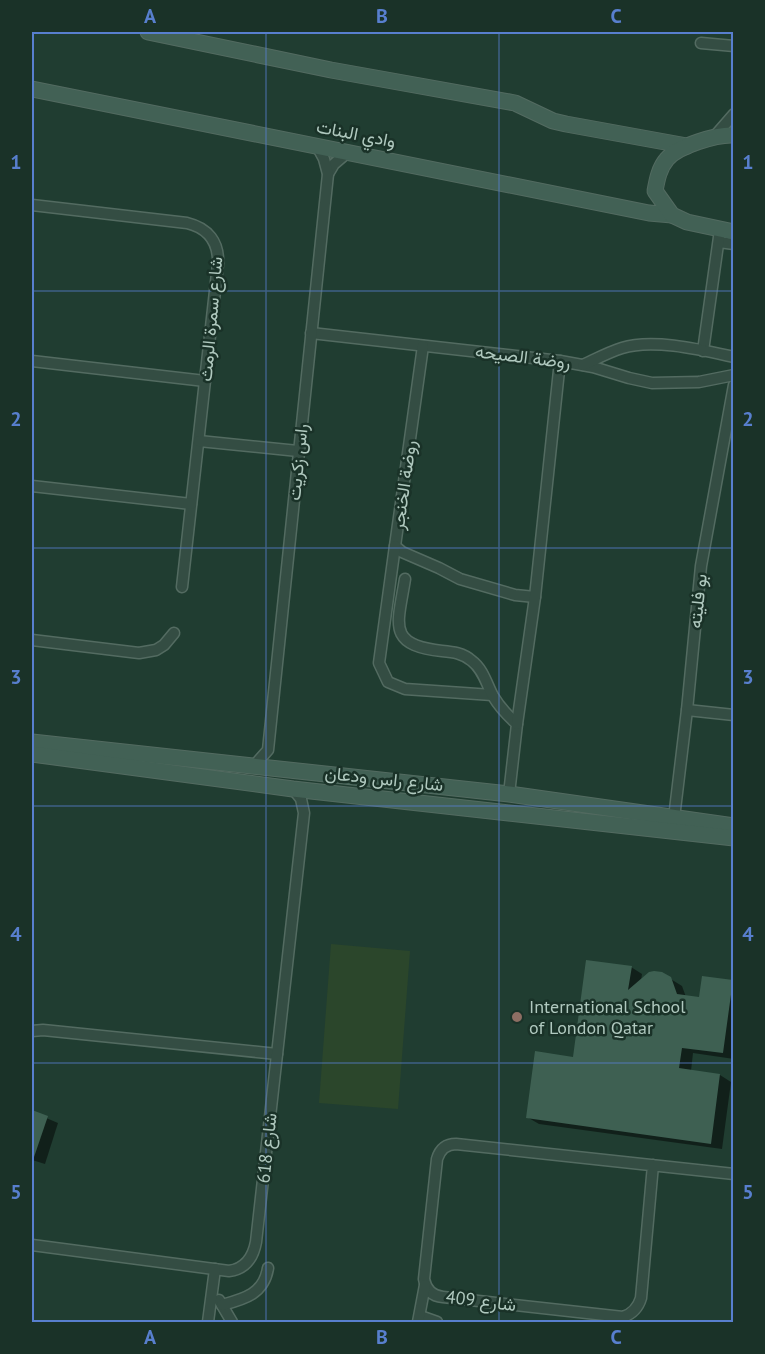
<svg xmlns="http://www.w3.org/2000/svg" width="765" height="1354" font-family="'PT Sans',Vazirmatn,sans-serif">
<style>
.green{fill:#2b462b}
.shadow{fill:#0007}
.building{fill:#3e6052}
.lines{fill:none;stroke-linecap:round;stroke-linejoin:round}
.street-casing{stroke:#536b61;stroke-width:13}
.secondary-casing{stroke:#536b61;stroke-width:17}
.street{stroke:#344d43;stroke-width:10}
.secondary{stroke:#426155;stroke-width:15}
.grid{fill:none;stroke:#587fce;stroke-width:1.5;stroke-opacity:0.55}
.education-dot{fill:#8d6e63;stroke:#1a3228;stroke-width:2}
.labels{text-anchor:middle;stroke-width:5;stroke-linejoin:round;paint-order:stroke}
.street-label{font-size:18px;fill:#b0c9bf;stroke:#1a3228}
.poi-label{font-size:18px;fill:#b0c9bf;stroke:#1a3228;text-anchor:start}
.neatline{fill:none;stroke:#587fce;stroke-width:2}
.grid-label{font-size:20px;text-anchor:middle;font-weight:bold;fill:#587fce}
</style>
<rect width="100%" height="100%" fill="#203d31"/>
<path class="green" d="M331 944 410 951 398 1109 319 1103Z"/>
<g class="shadow">
<path d="M631 967 642 974 641 981 661 973 682 986 686 997 700 998 734 982V1059L693 1053 691 1071 720 1075 731 1082 722 1149 539 1124 527 1117 574 1058Z"/>
<path d="M32 1112 58 1123 45 1164 32 1160Z"/>
</g>
<g class="building">
<path d="M586 960 632 966 628 990 649 972 654 971 662 972 671 977 677 994 699 997 702 976 733 980 723 1053 682 1048 679 1068 720 1074 711 1144 526 1118 535 1051 573 1057Z"/>
<path d="M32 1110 48 1116 33 1160H32Z"/>
</g>
<g class="lines">
<defs>
<g id="street">
<path d="M701 43 734 46"/>
<path d="M714 137 734 114"/>
<path d="M328 174 334 164 348 152"/>
<path d="M32 205 187 223C208 228 219 242 218 264L182 587"/>
<path d="M719 242 734 244"/>
<path d="M311 333 560 361 593 367 629 378 652 383 699 382 734 375"/>
<path d="M423 346 395 546 402 552 439 568 460 579 515 595 535 597"/>
<path d="M703 351 720 230"/>
<path d="M32 361 205 381"/>
<path d="M583 365C596 359 609 352 622 348 653 338 702 350 734 357"/>
<path d="M199 441 298 451"/>
<path d="M32 486 191 504"/>
<path d="M395 546 379 663 388 682 405 689 492 695"/>
<path d="M405 579C398 624 386 645 442 651 453 652 463 653 472 661 483 669 487 685 493 696 500 708 507 715 517 724L509 794"/>
<path d="M32 640 139 653 156 650 164 645 174 633"/>
<path d="M687 710 734 715"/>
<path d="M517 724 535 597 560 361"/>
<path d="M253 767 268 750 328 174 324 159 317 146"/>
<path d="M674 818 687 710 701 566 734 385"/>
<path d="M32 1031 43 1030 277 1054"/>
<path d="M653 1165 641 1298C638 1308 632 1314 623 1317L443 1297C432 1296 426 1290 424 1279L437 1159C440 1149 446 1144 456 1144L734 1174"/>
<path d="M32 1245 229 1271C245 1269 253 1258 256 1242L304 813 301 799 293 789"/>
<path d="M219 1300 232 1322"/>
<path d="M222 1305C244 1299 264 1294 268 1268"/>
<path d="M420 1316 437 1322"/>
<path d="M208 1322 215 1269"/>
<path d="M418 1322 425 1285"/>
</g>
<g id="secondary">
<path d="M148 32 331 70 515 103 553 121 566 124 687 146"/>
<path d="M32 89 649 213 672 215"/>
<path d="M734 135C717 134 678 146 667 159 659 168 657 180 655 191L672 215 687 222 734 232"/>
<path d="M32 742 509 794 734 826"/>
<path d="M32 754 293 789 734 838"/>
</g>
</defs>
<use href="#street" class="street-casing"/>
<use href="#secondary" class="secondary-casing"/>
<use href="#street" class="street"/>
<use href="#secondary" class="secondary"/>
</g>
<path class="grid" d="M266 32V1322M499 32V1322M32 291H734M32 548H734M32 806H734M32 1063H734"/>
<circle class="education-dot" cx="517" cy="1017" r="6"/>
<g class="labels">
<g class="street-label">
<text transform="translate(356 134) rotate(11)" y="6">وادي البنات</text>
<text transform="translate(211 319) rotate(-85)" y="6">شارع سمرة الرمث</text>
<text transform="translate(523 357) rotate(7)" y="6">روضة الصيحه</text>
<text transform="translate(298 462) rotate(-84)" y="6">راس زكريت</text>
<text transform="translate(404 485) rotate(-82)" y="6">روضة الخنجر</text>
<text transform="translate(698 601) rotate(-84)" y="6">بو فليته</text>
<text transform="translate(384 779) rotate(6)" y="6">شارع راس ودعان</text>
<text transform="translate(267 1148) rotate(-84)" y="6">شارع 618</text>
<text transform="translate(481 1301) rotate(7)" y="6">شارع 409</text>
</g>
<g class="poi-label">
<text x="529" y="1013">International School<tspan x="529" dy="21">of London Qatar</tspan></text>
</g>
</g>
<rect width="765" height="1354" fill="none" stroke="#1a3228" stroke-width="66"/>
<rect x="33" y="33" width="699" height="1288" class="neatline"/>
<g class="grid-label">
<text x="150" y="23">A</text>
<text x="382" y="23">B</text>
<text x="616" y="23">C</text>
<text x="16" y="169">1</text>
<text x="748" y="169">1</text>
<text x="16" y="426">2</text>
<text x="748" y="426">2</text>
<text x="16" y="684">3</text>
<text x="748" y="684">3</text>
<text x="16" y="941">4</text>
<text x="748" y="941">4</text>
<text x="16" y="1199">5</text>
<text x="748" y="1199">5</text>
<text x="150" y="1344">A</text>
<text x="382" y="1344">B</text>
<text x="616" y="1344">C</text>
</g>
</svg>
